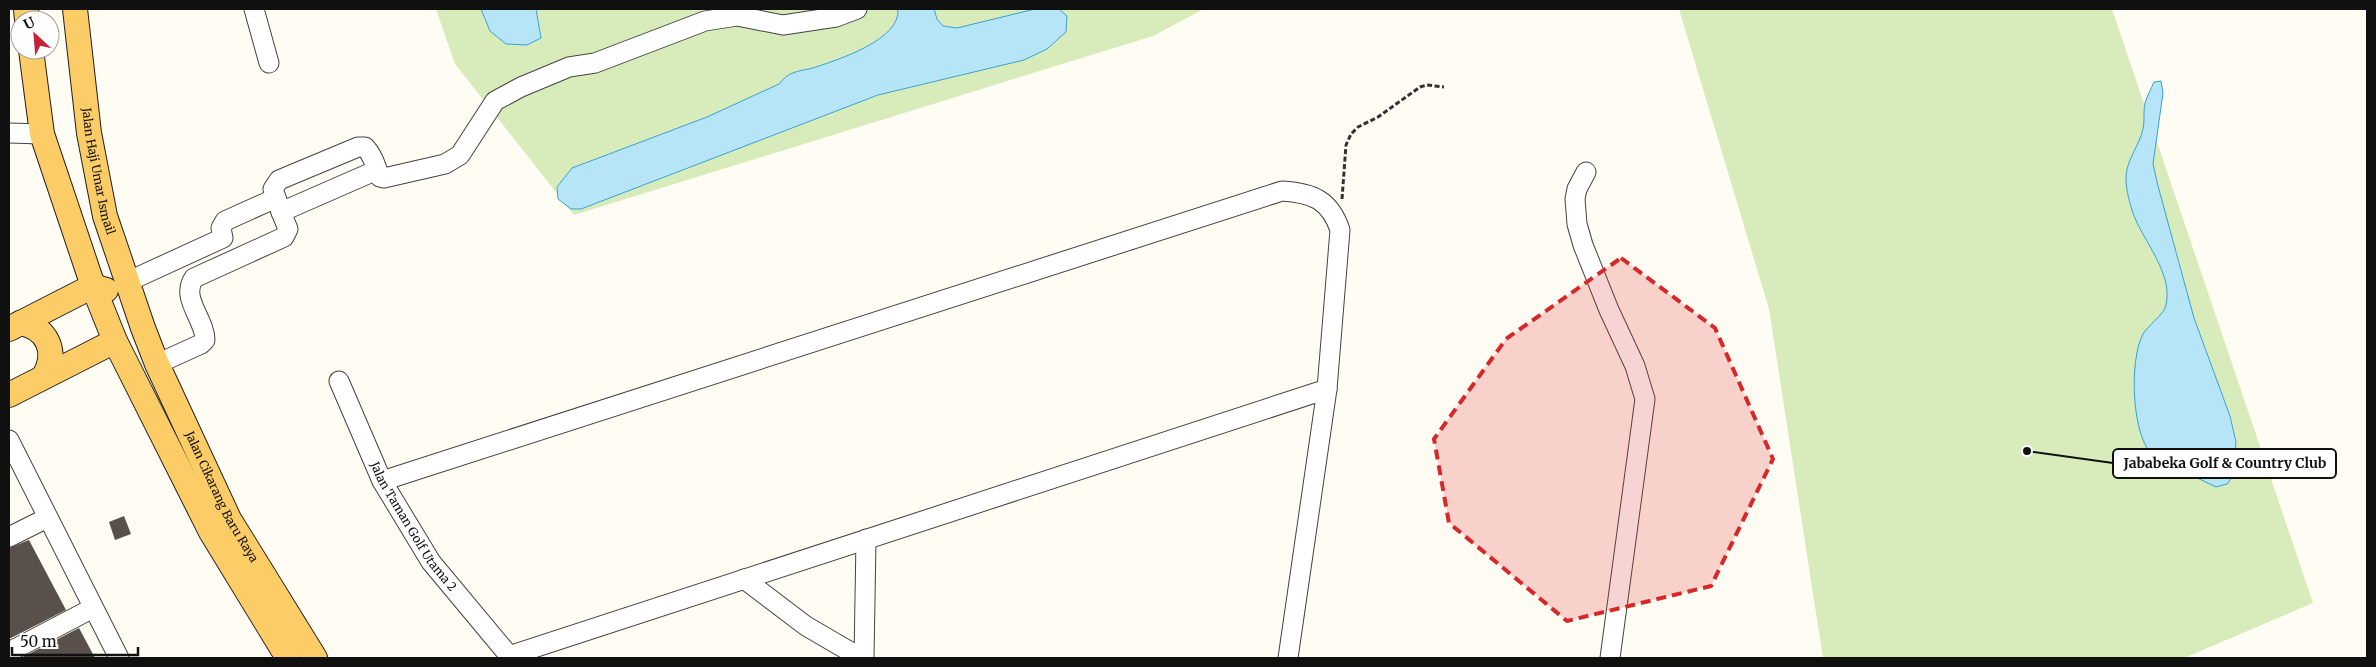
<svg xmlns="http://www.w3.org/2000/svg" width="2376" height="667" font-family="Merriweather,serif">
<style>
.green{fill:#d8ecbb}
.water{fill:#b6e5f8;stroke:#3aa1d2}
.building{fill:#59504c}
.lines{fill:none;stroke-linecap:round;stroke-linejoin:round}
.minor-casing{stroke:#434343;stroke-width:21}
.major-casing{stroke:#212121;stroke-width:26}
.path{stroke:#323232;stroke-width:3;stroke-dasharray:5 2.5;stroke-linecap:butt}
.minor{stroke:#fff;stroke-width:19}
.major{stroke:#fccc66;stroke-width:24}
.marked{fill:#d62828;fill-opacity:0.2;stroke:#d62828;stroke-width:4;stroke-dasharray:10 6;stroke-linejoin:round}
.labels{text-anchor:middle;stroke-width:5;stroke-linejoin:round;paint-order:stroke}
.street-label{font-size:12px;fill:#101010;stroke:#fff}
.leader{fill:none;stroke:#101010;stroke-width:2}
.callout-dot{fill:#101010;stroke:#fff;stroke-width:2}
.callout{fill:#fff;stroke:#101010;stroke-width:2}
.callout-label{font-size:14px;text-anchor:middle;font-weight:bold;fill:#101010}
</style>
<rect width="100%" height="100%" fill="#fffcf3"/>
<g class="green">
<path d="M436 9H1204L1153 36 574 215 455 64Z"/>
<path d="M1679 9H2112L2313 603 2184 658H1823L1769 309Z"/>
</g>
<g class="water">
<path d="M481 9H536L541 38 527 45 506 44 490 31Z"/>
<path d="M898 9H934L937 19 943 26 957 28 1035 9H1059L1067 16 1066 32 1047 49 1024 60 878 95 581 209H571L558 199 557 187 572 168 707 117 779 84C781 82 784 78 787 76 794 71 805 70 813 68 837 60 901 40 898 9Z"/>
<path d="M2161 81 2163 93 2153 164 2158 186 2194 318 2230 416 2236 442 2233 476 2227 484 2216 487 2154 457C2131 437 2129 360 2143 334 2147 327 2164 313 2165 308 2176 276 2142 240 2133 213 2130 204 2126 190 2126 180 2125 161 2139 147 2143 129 2145 121 2143 112 2145 103 2147 96 2151 89 2154 82Z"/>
</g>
<g class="building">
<path d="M124 516 131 534 115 540 109 522Z"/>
<path d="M29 540 66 610 9 639V548Z"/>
<path d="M79 628 95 658H21Z"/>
</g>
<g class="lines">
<defs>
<g id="minor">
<path d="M254 9 269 63"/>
<path d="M9 133 42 134"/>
<path d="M377 170 281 212 273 189 279 180 358 147H365C373 155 376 167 380 177L384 178 445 164 460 155 495 101 521 87 569 67 595 63 705 21 737 16 783 25 836 17 857 9"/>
<path d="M1586 172 1577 189 1575 199 1577 224 1583 245 1609 310 1635 366 1645 399 1610 658"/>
<path d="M127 282 223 238 221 228 225 221 276 198"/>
<path d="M157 364 201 344 205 340C205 319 180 298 194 278L284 237 288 229 281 212"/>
<path id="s1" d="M339 381 382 481 431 562 511 658"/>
<path d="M9 440 119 658"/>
<path d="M382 481 1282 191C1313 193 1330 200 1340 230L1327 389 1288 658"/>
<path d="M9 537 47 518"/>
<path d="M744 579 806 626 861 658"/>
<path d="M9 652 93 608"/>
<path d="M509 656 1327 389"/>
<path d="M864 658 866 539"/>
</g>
<g id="major">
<path d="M26 9 27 20"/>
<path id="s2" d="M75 9 89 133 105 216 143 328 157 364 229 519 315 658"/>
<path d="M31 50 42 134 93 286 115 341 211 532 288 658"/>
<path d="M20 323C48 328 58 352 44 376"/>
<path d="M9 329 93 286 106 290"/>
<path d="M9 395 115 341"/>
</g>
</defs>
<use href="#minor" class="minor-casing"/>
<use href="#major" class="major-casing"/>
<path class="path" d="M1342 199 1346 145 1351 134 1358 127 1378 117 1420 87 1427 85 1444 87"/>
<use href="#minor" class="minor"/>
<use href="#major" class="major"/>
</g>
<path class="marked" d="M1621 258 1715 328 1773 459 1711 586 1567 621 1449 523 1434 439 1506 339Z"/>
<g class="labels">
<g class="street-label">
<text dy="4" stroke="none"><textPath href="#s2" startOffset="164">Jalan Haji Umar Ismail</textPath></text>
<text dy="4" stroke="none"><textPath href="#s2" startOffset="514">Jalan Cikarang Baru Raya</textPath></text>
<text dy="4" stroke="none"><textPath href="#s1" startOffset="164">Jalan Taman Golf Utama 2</textPath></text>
</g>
</g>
<path class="leader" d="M2027 451L2113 463"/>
<circle class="callout-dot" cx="2027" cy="451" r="5"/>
<rect class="callout" x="2113" y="449" width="223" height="29" rx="5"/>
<g class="callout-label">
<text x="2225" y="468">Jababeka Golf &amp; Country Club</text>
</g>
<rect width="2376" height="667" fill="none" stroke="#101010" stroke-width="20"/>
<g transform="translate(35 35) rotate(334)"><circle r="24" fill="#ffffff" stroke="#9f9f9f"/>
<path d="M0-4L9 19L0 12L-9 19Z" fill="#c62237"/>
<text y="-8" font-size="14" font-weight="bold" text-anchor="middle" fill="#101010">U</text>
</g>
<path d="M12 647v8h126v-8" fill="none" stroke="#101010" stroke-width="2.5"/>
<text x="20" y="647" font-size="15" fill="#101010" stroke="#ffffff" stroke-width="4" paint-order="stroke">50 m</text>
</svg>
